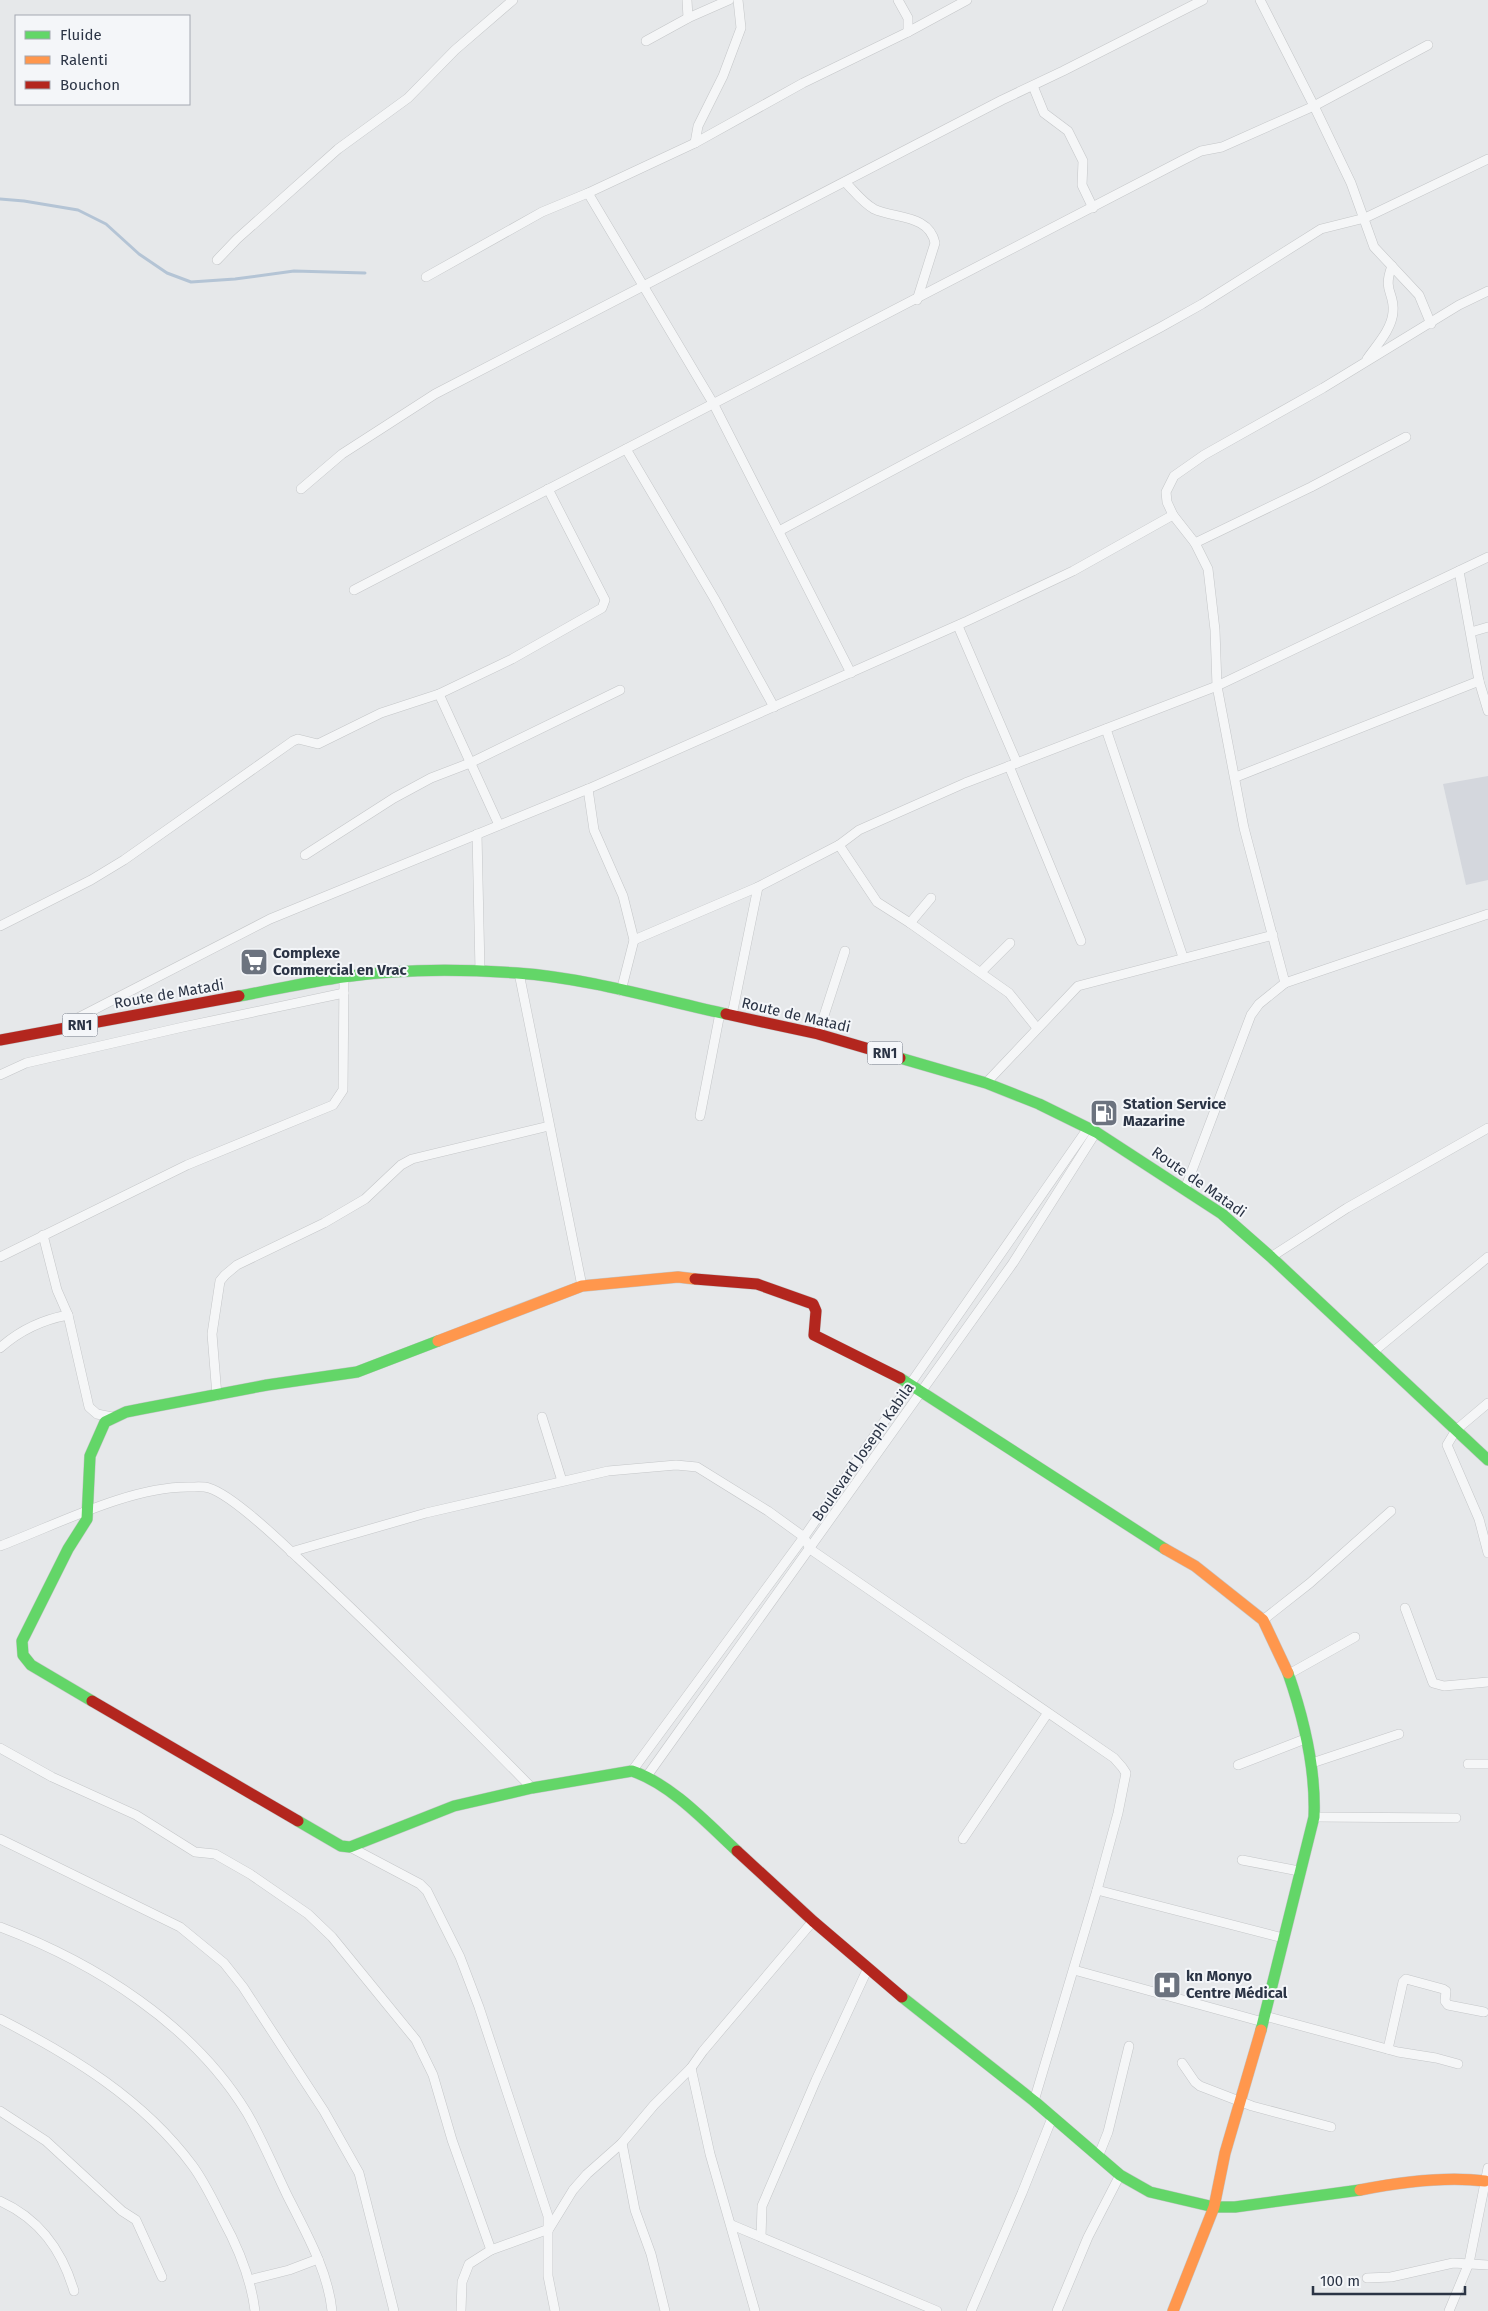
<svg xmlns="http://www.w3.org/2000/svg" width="1488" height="2311" font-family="'Fira Sans',sans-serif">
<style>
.built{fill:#d4d7dd}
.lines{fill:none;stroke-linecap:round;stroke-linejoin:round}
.stream{stroke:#b4c4d5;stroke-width:3}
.street-casing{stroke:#c4c6c8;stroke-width:10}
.fast-casing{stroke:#c4c6c8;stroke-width:12}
.slow-casing{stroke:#c4c6c8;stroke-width:12}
.jam-casing{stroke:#c4c6c8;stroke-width:12}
.street{stroke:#f5f6f7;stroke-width:9}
.fast{stroke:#63d668;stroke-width:11}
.slow{stroke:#ff974d;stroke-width:11}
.jam{stroke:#b3261e;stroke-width:11}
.labels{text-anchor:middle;stroke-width:4;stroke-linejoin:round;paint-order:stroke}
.shield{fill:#f4f6f9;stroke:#676e7b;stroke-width:1}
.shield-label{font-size:14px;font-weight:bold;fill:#2b3445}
.poi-label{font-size:15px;font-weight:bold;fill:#2b3445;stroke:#f4f6f9;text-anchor:start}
.street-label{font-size:15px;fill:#2b3445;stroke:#f4f6f9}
</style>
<rect width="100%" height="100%" fill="#e6e8ea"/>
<path class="built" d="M1488 776V880L1466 885 1443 784Z"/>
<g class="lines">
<path class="stream" d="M0 199 24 201 78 210 106 224 139 254 167 273 191 282 235 279 294 271 365 273"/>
<defs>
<g id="street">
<path d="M687 0 688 18"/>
<path d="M898 0 908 18V32"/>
<path d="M1260 0 1314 106 1351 183 1374 247 1419 295 1431 324"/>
<path d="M646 41 688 18 729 0"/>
<path d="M1033 86 1044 113 1068 131 1083 161 1082 185 1093 208"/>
<path d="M695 143 698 126 723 76 741 28 738 0"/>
<path d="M845 182C854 191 863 203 874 209 895 219 929 214 935 243L917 300"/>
<path d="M588 193 713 403 851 673"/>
<path d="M217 260 237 239 338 149 408 98 455 50 513 0"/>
<path d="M426 277 542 212 588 193 695 143 803 83 908 32 967 0"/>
<path d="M1367 359C1376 346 1392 329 1393 312 1395 292 1382 292 1392 266"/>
<path d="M626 449 714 598 774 707"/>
<path d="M301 489 342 454 435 394 1002 100 1063 71 1203 0"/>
<path d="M779 531 1161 327 1202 304 1321 229 1365 218 1488 159"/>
<path d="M1195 543 1311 487 1406 437"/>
<path d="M1459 571 1479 681 1488 711"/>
<path d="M354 590 1183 160 1201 151 1222 147 1314 106 1428 45"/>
<path d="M958 626 1017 763"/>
<path d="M1471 632 1488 627"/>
<path d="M439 694 499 825"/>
<path d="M1106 729 1183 957"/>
<path d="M1009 766 1081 941"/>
<path d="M1236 777 1479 681"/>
<path d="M588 789 594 830 623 896 634 940 621 991"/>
<path d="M477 834 480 971"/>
<path d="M839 845 877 902 910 923 1009 993 1037 1028"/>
<path d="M305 855 394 798 431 778 470 763 620 690"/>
<path d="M910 923 931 898"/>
<path d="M0 926 91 880 124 860 293 741 298 739 318 744 381 713 439 694 512 659 602 608 605 600 548 489"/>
<path d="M634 940 758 887 839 845 859 830 965 783 1217 686 1488 557"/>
<path d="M981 972 1010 943"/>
<path d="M519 973 582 1286"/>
<path d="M1285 983 1488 914"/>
<path d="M732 1015 758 887"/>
<path d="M70 1022 270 919 588 789 967 621 1073 571 1173 515"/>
<path d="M818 1034 845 951"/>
<path d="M0 1075 26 1063 183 1027 344 993"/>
<path d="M986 1083 1078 986 1273 935"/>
<path d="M700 1116 720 1013"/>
<path d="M1185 1189 1251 1015 1259 1004 1285 983 1244 828 1217 686 1215 630 1208 569 1195 543 1173 515 1167 502 1166 492 1174 476 1204 455 1323 388 1459 305 1488 291"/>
<path d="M43 1235 57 1290 68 1315"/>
<path d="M0 1257 187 1165 333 1105 343 1090 344 977"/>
<path d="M1271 1257 1347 1208 1488 1128"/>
<path d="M0 1348C20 1330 41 1320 68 1315L89 1407 97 1414 112 1417"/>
<path d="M1373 1352 1488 1257"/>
<path d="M217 1396 212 1334 220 1281 225 1275 237 1265 324 1223 365 1199 401 1165 412 1159 549 1126"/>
<path d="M1488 1403 1456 1430 1447 1445 1479 1519 1488 1553"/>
<path d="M542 1417 562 1481"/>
<path d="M0 1546C56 1525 130 1486 190 1487 196 1487 203 1486 209 1488 232 1495 279 1540 298 1558 378 1632 455 1710 532 1788"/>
<path d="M291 1552 426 1513 608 1471 676 1465 697 1467 768 1511 804 1537 810 1549 1114 1758 1122 1767 1126 1773 1118 1813 1097 1890 1034 2101"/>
<path d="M1405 1608 1433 1683 1444 1686 1488 1682"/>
<path d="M1263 1620 1310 1583 1391 1511"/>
<path d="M1289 1674 1355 1637"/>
<path d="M0 1748 52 1777 136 1815 195 1852 215 1854 250 1874 308 1914 332 1937 416 2040 433 2075 452 2140 491 2250"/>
<path d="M1312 1763 1399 1734"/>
<path d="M1468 1764H1488"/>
<path d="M1238 1765 1305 1739"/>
<path d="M632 1771 804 1537 1088 1128"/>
<path d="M647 1776 1013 1263 1096 1132"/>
<path d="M1314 1817 1456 1818"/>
<path d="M0 1839 180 1927 224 1963 243 1987 324 2111 359 2173 394 2311"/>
<path d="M963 1839 1047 1714"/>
<path d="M350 1847 420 1884 427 1891 460 1957 479 2007 548 2216V2276L555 2311"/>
<path d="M1242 1860 1299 1871"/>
<path d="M1097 1890 1283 1938"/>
<path d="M0 1927C95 1963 193 2024 247 2113 262 2139 274 2168 287 2195 305 2231 328 2270 332 2311"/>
<path d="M1074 1970 1263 2022"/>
<path d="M1265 2016 1398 2052 1436 2058 1458 2064"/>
<path d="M0 2019C72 2056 143 2099 192 2165 204 2181 213 2200 222 2218 238 2247 251 2278 255 2311"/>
<path d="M1388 2049 1403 1982 1406 1979 1443 1989 1446 1991 1445 2001 1448 2005 1484 2012"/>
<path d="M1182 2063 1195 2082 1200 2086 1252 2106 1331 2127"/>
<path d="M691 2068 710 2154 755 2311"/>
<path d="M0 2111 46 2141 122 2211 136 2220 162 2277"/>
<path d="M622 2143 635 2210 651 2254 665 2311"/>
<path d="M1098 2157 1108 2132 1129 2046"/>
<path d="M0 2201C40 2219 62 2250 74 2291"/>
<path d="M732 2225 937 2311"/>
<path d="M761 2237 762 2206 816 2080 868 1968"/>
<path d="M1367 2278 1391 2277 1453 2263 1488 2265"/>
<path d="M249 2280 289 2270 318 2259"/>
<path d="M461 2311 462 2282 469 2264 491 2250 549 2229 573 2190 587 2174 622 2143 654 2105 691 2068 703 2051 813 1921"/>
<path d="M971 2311 1022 2193 1052 2118"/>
<path d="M1057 2311 1088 2237 1120 2175"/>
<path d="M1449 2311 1469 2263 1488 2168"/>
</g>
<g id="fast">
<path d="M239 996C273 990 308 982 343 977 399 969 461 969 517 973 588 978 657 999 726 1014"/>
<path d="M900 1058 986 1083 1039 1104 1096 1132 1222 1214 1271 1257 1488 1460"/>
<path d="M900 1378 1165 1549"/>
<path d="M92 1701 31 1665 23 1655 22 1641 68 1549 87 1519 90 1456 105 1422 126 1412 141 1409 267 1385 357 1372 438 1341"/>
<path d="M298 1821 341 1846 350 1847 454 1806 532 1788 632 1771C671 1784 707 1823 737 1851"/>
<path d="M902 1997 1034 2101 1120 2175 1150 2192 1214 2207H1235L1360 2190"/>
<path d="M1261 2030 1314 1817C1316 1768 1304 1719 1288 1673"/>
</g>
<g id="slow">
<path d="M438 1341 582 1286 678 1277 695 1279"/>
<path d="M1165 1549 1195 1566 1263 1620 1288 1673"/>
<path d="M1360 2190C1400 2182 1445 2176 1485 2181"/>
<path d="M1173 2311 1214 2207 1225 2153 1261 2030"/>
</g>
<g id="jam">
<path d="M726 1014 818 1034 900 1058"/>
<path d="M0 1040 239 996"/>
<path d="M695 1279 757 1284 813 1304 816 1311 814 1335 900 1378"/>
<path d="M92 1701 298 1821"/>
<path d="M737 1851 813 1921 902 1997"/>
</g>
</defs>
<use href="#street" class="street-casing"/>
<use href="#fast" class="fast-casing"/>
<use href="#slow" class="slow-casing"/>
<use href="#jam" class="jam-casing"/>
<use href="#street" class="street"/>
<use href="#fast" class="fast"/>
<use href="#slow" class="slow"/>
<use href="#jam" class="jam"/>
</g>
<defs>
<symbol id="supermarket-square" viewBox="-11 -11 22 22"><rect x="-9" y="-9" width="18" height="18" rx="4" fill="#6c737f" stroke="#f4f6f9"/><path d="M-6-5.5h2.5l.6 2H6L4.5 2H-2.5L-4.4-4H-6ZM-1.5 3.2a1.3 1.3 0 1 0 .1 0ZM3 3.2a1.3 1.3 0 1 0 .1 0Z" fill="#fff"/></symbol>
<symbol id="fuel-square" viewBox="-11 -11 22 22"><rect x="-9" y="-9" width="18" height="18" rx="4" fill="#6c737f" stroke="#f4f6f9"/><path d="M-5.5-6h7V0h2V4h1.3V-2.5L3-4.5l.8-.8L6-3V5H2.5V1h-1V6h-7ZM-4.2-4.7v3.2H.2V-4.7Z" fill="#fff"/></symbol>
<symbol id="hospital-square" viewBox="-11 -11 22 22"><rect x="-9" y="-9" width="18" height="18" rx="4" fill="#6c737f" stroke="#f4f6f9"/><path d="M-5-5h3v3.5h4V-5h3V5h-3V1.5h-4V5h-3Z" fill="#fff"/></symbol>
</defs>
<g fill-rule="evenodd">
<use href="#supermarket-square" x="238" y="946" width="32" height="32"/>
<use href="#fuel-square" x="1088" y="1097" width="32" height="32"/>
<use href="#hospital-square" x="1151" y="1969" width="32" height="32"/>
</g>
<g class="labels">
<g class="shield">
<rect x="62.5" y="1013.5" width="35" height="23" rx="4"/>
<rect x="867.5" y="1041.5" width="35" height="23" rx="4"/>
</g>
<g class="shield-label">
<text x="80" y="1030">RN1</text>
<text x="885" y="1058">RN1</text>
</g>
<g class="poi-label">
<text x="273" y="958">Complexe<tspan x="273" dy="17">Commercial en Vrac</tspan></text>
<text x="1123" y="1109">Station Service<tspan x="1123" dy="17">Mazarine</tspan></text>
<text x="1186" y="1981">kn Monyo<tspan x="1186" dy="17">Centre Médical</tspan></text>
</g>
<g class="street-label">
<text transform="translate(169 994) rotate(-10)" y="5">Route de Matadi</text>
<text transform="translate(796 1015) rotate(13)" y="5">Route de Matadi</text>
<text transform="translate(1199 1182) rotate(35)" y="5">Route de Matadi</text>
<text transform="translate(863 1452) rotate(-55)" y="5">Boulevard Joseph Kabila</text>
</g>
</g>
<rect x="15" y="15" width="175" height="90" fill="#f4f6f9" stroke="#a4a8b1"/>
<rect x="25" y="31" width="25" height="8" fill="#63d668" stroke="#a4a8b1"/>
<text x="60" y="40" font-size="15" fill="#2b3445">Fluide</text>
<rect x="25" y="56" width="25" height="8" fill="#ff974d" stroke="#a4a8b1"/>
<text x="60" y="65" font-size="15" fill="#2b3445">Ralenti</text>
<rect x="25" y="81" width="25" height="8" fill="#b3261e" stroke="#a4a8b1"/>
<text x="60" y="90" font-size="15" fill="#2b3445">Bouchon</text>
<path d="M1313 2286v8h152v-8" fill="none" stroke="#2b3445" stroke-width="2.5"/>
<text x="1320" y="2286" font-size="15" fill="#2b3445" stroke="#f4f6f9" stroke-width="4" paint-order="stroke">100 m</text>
</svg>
